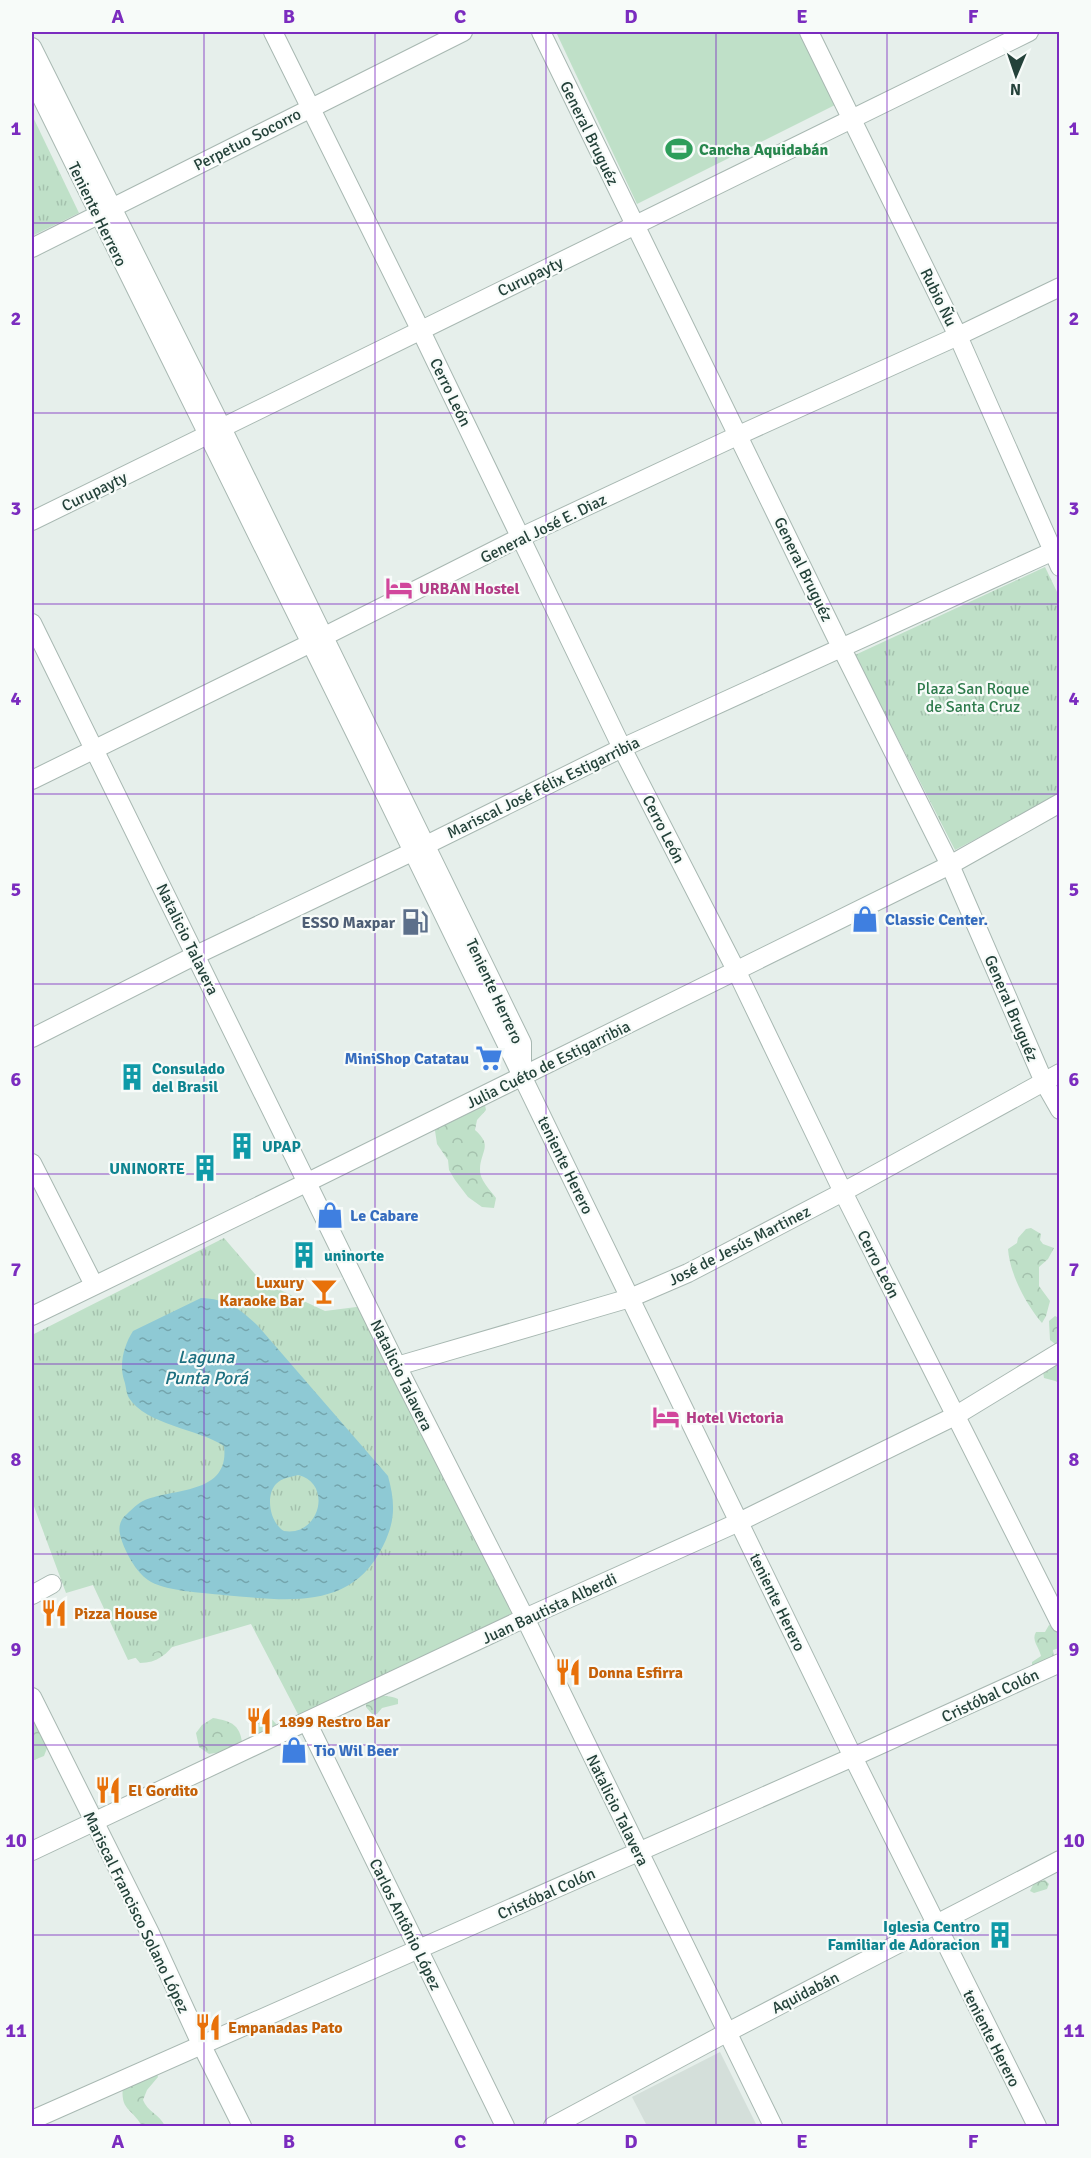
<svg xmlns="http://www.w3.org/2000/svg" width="1091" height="2158" font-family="Signika,sans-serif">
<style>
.built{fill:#d4dfda}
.green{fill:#bfe0c8}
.forest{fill:url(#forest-crowns)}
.park{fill:url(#park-tufts)}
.water{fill:url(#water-ripples);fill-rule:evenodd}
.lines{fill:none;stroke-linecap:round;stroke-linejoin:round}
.minor-casing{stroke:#a8b8b2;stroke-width:20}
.minor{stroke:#fff;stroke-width:18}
.grid{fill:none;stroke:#7b2cbf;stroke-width:1.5;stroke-opacity:0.55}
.labels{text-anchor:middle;stroke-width:4.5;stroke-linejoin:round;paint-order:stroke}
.street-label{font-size:16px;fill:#24423a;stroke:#f7fbf9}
.leisure-label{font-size:16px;font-weight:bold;fill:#27864d;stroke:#f7fbf9;text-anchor:start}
.hotel-label{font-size:16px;font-weight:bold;fill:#b23c85;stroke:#f7fbf9;text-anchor:start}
.park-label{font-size:16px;fill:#2d7a4b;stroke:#f7fbf9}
.shop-label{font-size:16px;font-weight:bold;fill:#366cbe;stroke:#f7fbf9;text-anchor:start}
.service-label{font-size:16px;font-weight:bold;fill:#4e5e75;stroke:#f7fbf9;text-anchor:end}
.culture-label{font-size:16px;font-weight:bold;fill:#0d838f;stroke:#f7fbf9;text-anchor:start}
.food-label{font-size:16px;font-weight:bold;fill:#c56008;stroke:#f7fbf9;text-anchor:start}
.water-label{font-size:18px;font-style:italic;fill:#1c6f80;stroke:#f7fbf9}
.neatline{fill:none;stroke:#7b2cbf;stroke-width:2}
.grid-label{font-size:20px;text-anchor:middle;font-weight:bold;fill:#7b2cbf}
</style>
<defs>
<pattern id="forest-crowns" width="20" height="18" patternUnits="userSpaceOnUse" patternTransform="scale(1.5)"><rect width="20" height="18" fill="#bfe0c8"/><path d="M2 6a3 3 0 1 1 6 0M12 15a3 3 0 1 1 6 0" fill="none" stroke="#a4c1ad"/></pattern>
<pattern id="park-tufts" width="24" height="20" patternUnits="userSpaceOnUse" patternTransform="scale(1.5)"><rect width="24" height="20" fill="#bfe0c8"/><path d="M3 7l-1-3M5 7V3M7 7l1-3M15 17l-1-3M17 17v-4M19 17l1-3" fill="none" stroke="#a4c1ad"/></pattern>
<pattern id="water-ripples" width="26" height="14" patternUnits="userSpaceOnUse" patternTransform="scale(1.5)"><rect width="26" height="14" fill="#8ec9d4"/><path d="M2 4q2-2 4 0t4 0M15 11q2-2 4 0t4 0" fill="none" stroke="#74a5ad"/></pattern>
</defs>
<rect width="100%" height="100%" fill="#e6efeb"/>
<path class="built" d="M720 2052 757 2126H647L632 2097Z"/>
<path class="green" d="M556 32H807L841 102 637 204Z"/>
<g class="forest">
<path d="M484 1100 486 1110 477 1120 475 1130C493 1146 481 1150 480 1169 479 1179 490 1190 496 1198L494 1208 482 1207 468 1197 455 1180 449 1170 448 1160 437 1144 434 1124Z"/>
<path d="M1031 1228 1041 1234 1040 1240 1043 1244 1054 1248 1048 1259 1039 1267V1286L1050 1301 1046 1316 1042 1323C1025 1303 1010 1274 1008 1249L1017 1243 1018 1238 1026 1229Z"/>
<path d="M1055 1316 1059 1318V1347L1050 1340 1049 1321Z"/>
<path d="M1059 1364V1382L1044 1378 1043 1372Z"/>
<path d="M1049 1625C1060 1628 1059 1638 1059 1648L1053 1650 1054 1658 1032 1668V1662L1041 1656C1039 1647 1031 1640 1036 1632H1045Z"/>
<path d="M177 1640C168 1654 157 1663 140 1663L135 1657Z"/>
<path d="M376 1694C384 1697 390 1695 398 1699V1704L382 1708 377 1714H372L366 1707V1702Z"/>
<path d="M260 1715 269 1716 277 1725 275 1732 261 1736 250 1733 254 1719Z"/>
<path d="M213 1718C230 1721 240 1724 242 1743L222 1752 209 1754 199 1747 196 1733 202 1725Z"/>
<path d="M35 1724 46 1727 49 1743 44 1756 34 1760 32 1759V1725Z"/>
<path d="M1045 1880 1049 1884 1047 1889 1034 1893 1030 1891 1034 1883Z"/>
<path d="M156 2070 158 2077 147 2090 143 2100C147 2111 160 2115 165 2126H142C131 2107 120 2111 123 2085Z"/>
</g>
<g class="park">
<path d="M32 115 79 213 32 236Z"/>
<path d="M1045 567 1059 596V795L955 850 855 655Z"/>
<path d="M224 1238 261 1281 325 1311 364 1306 520 1617 301 1720 251 1624 128 1660 93 1585 66 1593 32 1501V1335Z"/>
</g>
<path class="water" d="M201 1298C227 1299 239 1308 258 1326L388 1476C395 1502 396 1520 383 1546 351 1612 285 1600 223 1595 204 1593 163 1591 148 1580 136 1572 125 1552 121 1538 118 1529 119 1520 127 1514 132 1509 138 1503 145 1500 176 1488 230 1494 224 1446 199 1429 146 1425 129 1398 126 1393 126 1385 124 1380 119 1364 124 1345 133 1331ZM298 1475C333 1483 320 1537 284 1531 270 1523 265 1496 276 1484 282 1478 290 1477 298 1475Z"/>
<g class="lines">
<defs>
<g id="minor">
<path d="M273 32 421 331 622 748 736 970 843 1192 1060 1623"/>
<path d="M541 32 841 647 950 865 1044 1082 1060 1110"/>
<path d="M809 32 958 336 1060 567"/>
<path d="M32 47 222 428 522 1043V1072"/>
<path d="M32 78 366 755 853 1757 1037 2126"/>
<path d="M32 248 463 32"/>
<path d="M32 521 1029 32"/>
<path d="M32 623 397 1366 525 1618 773 2126"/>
<path d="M32 780 311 643 521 537 739 435 958 336 1060 287"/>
<path d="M32 1038 196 955 412 852 622 748 1060 548"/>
<path d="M32 1163 94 1285"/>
<path d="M32 1316 308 1182 950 865 1060 803"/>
<path d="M397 1366 630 1298 688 1273 843 1192 1060 1073"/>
<path d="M32 1595 52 1584"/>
<path d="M32 1697 150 1933 201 2044 242 2126"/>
<path d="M307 1722 505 2126"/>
<path d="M32 1851 525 1618 739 1522 955 1416 1060 1352"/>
<path d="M32 2120 853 1757 1060 1663"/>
<path d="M553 2126 726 2033 1060 1860"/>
</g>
</defs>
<use href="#minor" class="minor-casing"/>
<use href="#minor" class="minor"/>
</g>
<path class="grid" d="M204 32V2126M375 32V2126M546 32V2126M716 32V2126M887 32V2126M32 223H1060M32 413H1060M32 604H1060M32 794H1060M32 984H1060M32 1174H1060M32 1364H1060M32 1554H1060M32 1745H1060M32 1935H1060"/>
<defs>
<symbol id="stadium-bare" viewBox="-9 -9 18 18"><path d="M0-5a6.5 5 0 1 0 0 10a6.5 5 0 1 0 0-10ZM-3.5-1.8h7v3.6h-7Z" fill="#2e9e5b" stroke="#f7fbf9" stroke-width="2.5" paint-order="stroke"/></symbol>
<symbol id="hotel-bare" viewBox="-9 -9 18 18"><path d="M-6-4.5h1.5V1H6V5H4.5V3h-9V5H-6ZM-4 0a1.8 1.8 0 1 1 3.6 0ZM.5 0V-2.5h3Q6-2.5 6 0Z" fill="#d1479c" stroke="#f7fbf9" stroke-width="2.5" paint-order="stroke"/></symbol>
<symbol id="shop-bare" viewBox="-9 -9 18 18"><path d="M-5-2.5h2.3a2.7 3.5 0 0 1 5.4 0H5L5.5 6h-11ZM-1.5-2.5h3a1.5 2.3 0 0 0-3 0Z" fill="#3f7fe0" stroke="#f7fbf9" stroke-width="2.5" paint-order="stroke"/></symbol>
<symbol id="fuel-bare" viewBox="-9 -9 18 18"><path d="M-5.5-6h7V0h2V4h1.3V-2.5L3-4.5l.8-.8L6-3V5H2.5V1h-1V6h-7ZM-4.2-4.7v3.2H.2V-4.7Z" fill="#5c6f8a" stroke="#f7fbf9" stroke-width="2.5" paint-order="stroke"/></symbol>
<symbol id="supermarket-bare" viewBox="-9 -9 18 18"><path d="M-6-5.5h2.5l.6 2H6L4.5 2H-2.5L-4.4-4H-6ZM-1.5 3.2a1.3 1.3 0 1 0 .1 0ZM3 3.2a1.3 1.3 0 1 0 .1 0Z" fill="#3f7fe0" stroke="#f7fbf9" stroke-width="2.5" paint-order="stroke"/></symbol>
<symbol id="building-bare" viewBox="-9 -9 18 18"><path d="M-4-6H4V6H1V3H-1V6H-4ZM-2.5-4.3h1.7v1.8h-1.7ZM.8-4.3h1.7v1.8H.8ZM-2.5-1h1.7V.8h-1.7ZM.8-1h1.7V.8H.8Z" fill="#0f9aa8" stroke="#f7fbf9" stroke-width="2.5" paint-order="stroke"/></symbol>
<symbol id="bar-bare" viewBox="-9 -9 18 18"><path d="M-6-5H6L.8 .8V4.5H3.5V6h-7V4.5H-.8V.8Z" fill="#e8710a" stroke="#f7fbf9" stroke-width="2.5" paint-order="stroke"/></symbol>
<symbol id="restaurant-bare" viewBox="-9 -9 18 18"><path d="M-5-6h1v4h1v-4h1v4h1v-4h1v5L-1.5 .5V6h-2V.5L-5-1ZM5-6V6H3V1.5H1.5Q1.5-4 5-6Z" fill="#e8710a" stroke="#f7fbf9" stroke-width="2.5" paint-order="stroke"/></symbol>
</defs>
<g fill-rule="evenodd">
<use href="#stadium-bare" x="660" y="130" width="38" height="38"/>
<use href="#hotel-bare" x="380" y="569" width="38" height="38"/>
<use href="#shop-bare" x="846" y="900" width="38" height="38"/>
<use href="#fuel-bare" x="396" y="903" width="38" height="38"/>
<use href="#supermarket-bare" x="470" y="1039" width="38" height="38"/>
<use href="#building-bare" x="113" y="1058" width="38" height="38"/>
<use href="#building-bare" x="223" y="1127" width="38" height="38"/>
<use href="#building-bare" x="186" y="1149" width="38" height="38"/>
<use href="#shop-bare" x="311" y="1196" width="38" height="38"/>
<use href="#building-bare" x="285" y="1236" width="38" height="38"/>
<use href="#bar-bare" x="305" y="1272" width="38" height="38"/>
<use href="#hotel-bare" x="647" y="1398" width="38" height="38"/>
<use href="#restaurant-bare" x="35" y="1594" width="38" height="38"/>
<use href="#restaurant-bare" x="549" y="1653" width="38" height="38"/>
<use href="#restaurant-bare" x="240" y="1702" width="38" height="38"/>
<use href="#shop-bare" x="275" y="1731" width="38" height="38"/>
<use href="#restaurant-bare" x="89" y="1771" width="38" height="38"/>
<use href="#building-bare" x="981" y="1916" width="38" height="38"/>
<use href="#restaurant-bare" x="189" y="2008" width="38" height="38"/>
</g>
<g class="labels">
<g class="street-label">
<text transform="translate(590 133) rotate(64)" y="6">General Bruguéz</text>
<text transform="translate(247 139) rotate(-27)" y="6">Perpetuo Socorro</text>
<text transform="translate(98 214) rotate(64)" y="6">Teniente Herrero</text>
<text transform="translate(530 276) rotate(-26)" y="6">Curupayty</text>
<text transform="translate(939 297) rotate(64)" y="6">Rubio Ñu</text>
<text transform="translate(451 392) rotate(64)" y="6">Cerro León</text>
<text transform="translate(94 491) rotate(-26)" y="6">Curupayty</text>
<text transform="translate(543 528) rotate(-26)" y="6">General José E. Diaz</text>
<text transform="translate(804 569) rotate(64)" y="6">General Bruguéz</text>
<text transform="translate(543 787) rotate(-26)" y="6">Mariscal José Félix Estigarribia</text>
<text transform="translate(664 829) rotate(63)" y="6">Cerro León</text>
<text transform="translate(188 939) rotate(64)" y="6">Natalicio Talavera</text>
<text transform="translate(495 991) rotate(65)" y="6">Teniente Herrero</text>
<text transform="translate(1012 1008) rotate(67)" y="6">General Bruguéz</text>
<text transform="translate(548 1064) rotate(-26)" y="6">Julia Cuéto de Estigarribia</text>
<text transform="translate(566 1165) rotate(64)" y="6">teniente Herero</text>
<text transform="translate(739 1245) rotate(-27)" y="6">José de Jesús Martinez</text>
<text transform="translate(879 1264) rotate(63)" y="6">Cerro León</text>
<text transform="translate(402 1375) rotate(64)" y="6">Natalicio Talavera</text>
<text transform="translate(778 1602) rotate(64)" y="6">teniente Herero</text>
<text transform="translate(549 1608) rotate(-25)" y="6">Juan Bautista Alberdi</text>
<text transform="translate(990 1695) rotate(-25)" y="6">Cristóbal Colón</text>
<text transform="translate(618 1810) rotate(64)" y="6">Natalicio Talavera</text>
<text transform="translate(546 1893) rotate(-24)" y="6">Cristóbal Colón</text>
<text transform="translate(137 1912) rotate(64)" y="6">Mariscal Francisco Solano López</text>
<text transform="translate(406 1924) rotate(64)" y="6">Carlos Antônio López</text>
<text transform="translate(805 1992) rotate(-27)" y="6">Aquidabán</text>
<text transform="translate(992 2038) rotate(63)" y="6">teniente Herero</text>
</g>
<g class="leisure-label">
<text x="699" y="155">Cancha Aquidabán</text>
</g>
<g class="hotel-label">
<text x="419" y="594">URBAN Hostel</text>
<text x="686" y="1423">Hotel Victoria</text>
</g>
<g class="park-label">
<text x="973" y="694">Plaza San Roque<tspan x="973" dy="18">de Santa Cruz</tspan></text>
</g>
<g class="shop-label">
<text x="885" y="925">Classic Center.</text>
<text x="469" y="1064" text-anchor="end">MiniShop Catatau</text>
<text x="350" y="1221">Le Cabare</text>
<text x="314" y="1756">Tio Wil Beer</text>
</g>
<g class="service-label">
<text x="395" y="928">ESSO Maxpar</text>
</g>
<g class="culture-label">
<text x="152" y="1074">Consulado<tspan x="152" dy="18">del Brasil</tspan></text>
<text x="262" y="1152">UPAP</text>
<text x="185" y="1174" text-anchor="end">UNINORTE</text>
<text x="324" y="1261">uninorte</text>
<text x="980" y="1932" text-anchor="end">Iglesia Centro<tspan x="980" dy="18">Familiar de Adoracion</tspan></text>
</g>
<g class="food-label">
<text x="304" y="1288" text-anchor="end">Luxury<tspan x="304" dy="18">Karaoke Bar</tspan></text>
<text x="74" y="1619">Pizza House</text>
<text x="588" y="1678">Donna Esfirra</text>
<text x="279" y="1727">1899 Restro Bar</text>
<text x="128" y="1796">El Gordito</text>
<text x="228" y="2033">Empanadas Pato</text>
</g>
<g class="water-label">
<text x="206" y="1363">Laguna<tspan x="206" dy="21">Punta Porá</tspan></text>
</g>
</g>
<rect width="1091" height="2158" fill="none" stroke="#f7fbf9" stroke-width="66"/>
<g transform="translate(1016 75) rotate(182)" stroke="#f7fbf9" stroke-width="4.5" paint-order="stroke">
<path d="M0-4.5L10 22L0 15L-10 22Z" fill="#24423a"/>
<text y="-9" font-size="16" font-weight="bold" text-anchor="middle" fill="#24423a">N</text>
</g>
<rect x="33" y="33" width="1025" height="2092" class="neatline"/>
<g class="grid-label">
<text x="118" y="23">A</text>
<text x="289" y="23">B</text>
<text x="460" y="23">C</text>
<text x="631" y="23">D</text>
<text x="802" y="23">E</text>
<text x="973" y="23">F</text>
<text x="16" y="135">1</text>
<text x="1074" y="135">1</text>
<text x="16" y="325">2</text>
<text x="1074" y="325">2</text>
<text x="16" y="515">3</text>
<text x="1074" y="515">3</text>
<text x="16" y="705">4</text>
<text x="1074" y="705">4</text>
<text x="16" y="896">5</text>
<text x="1074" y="896">5</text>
<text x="16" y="1086">6</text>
<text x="1074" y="1086">6</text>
<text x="16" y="1276">7</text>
<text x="1074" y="1276">7</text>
<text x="16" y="1466">8</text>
<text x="1074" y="1466">8</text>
<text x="16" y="1656">9</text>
<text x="1074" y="1656">9</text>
<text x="16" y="1847">10</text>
<text x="1074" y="1847">10</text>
<text x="16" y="2037">11</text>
<text x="1074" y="2037">11</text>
<text x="118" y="2148">A</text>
<text x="289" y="2148">B</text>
<text x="460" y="2148">C</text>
<text x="631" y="2148">D</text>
<text x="802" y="2148">E</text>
<text x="973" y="2148">F</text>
</g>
</svg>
